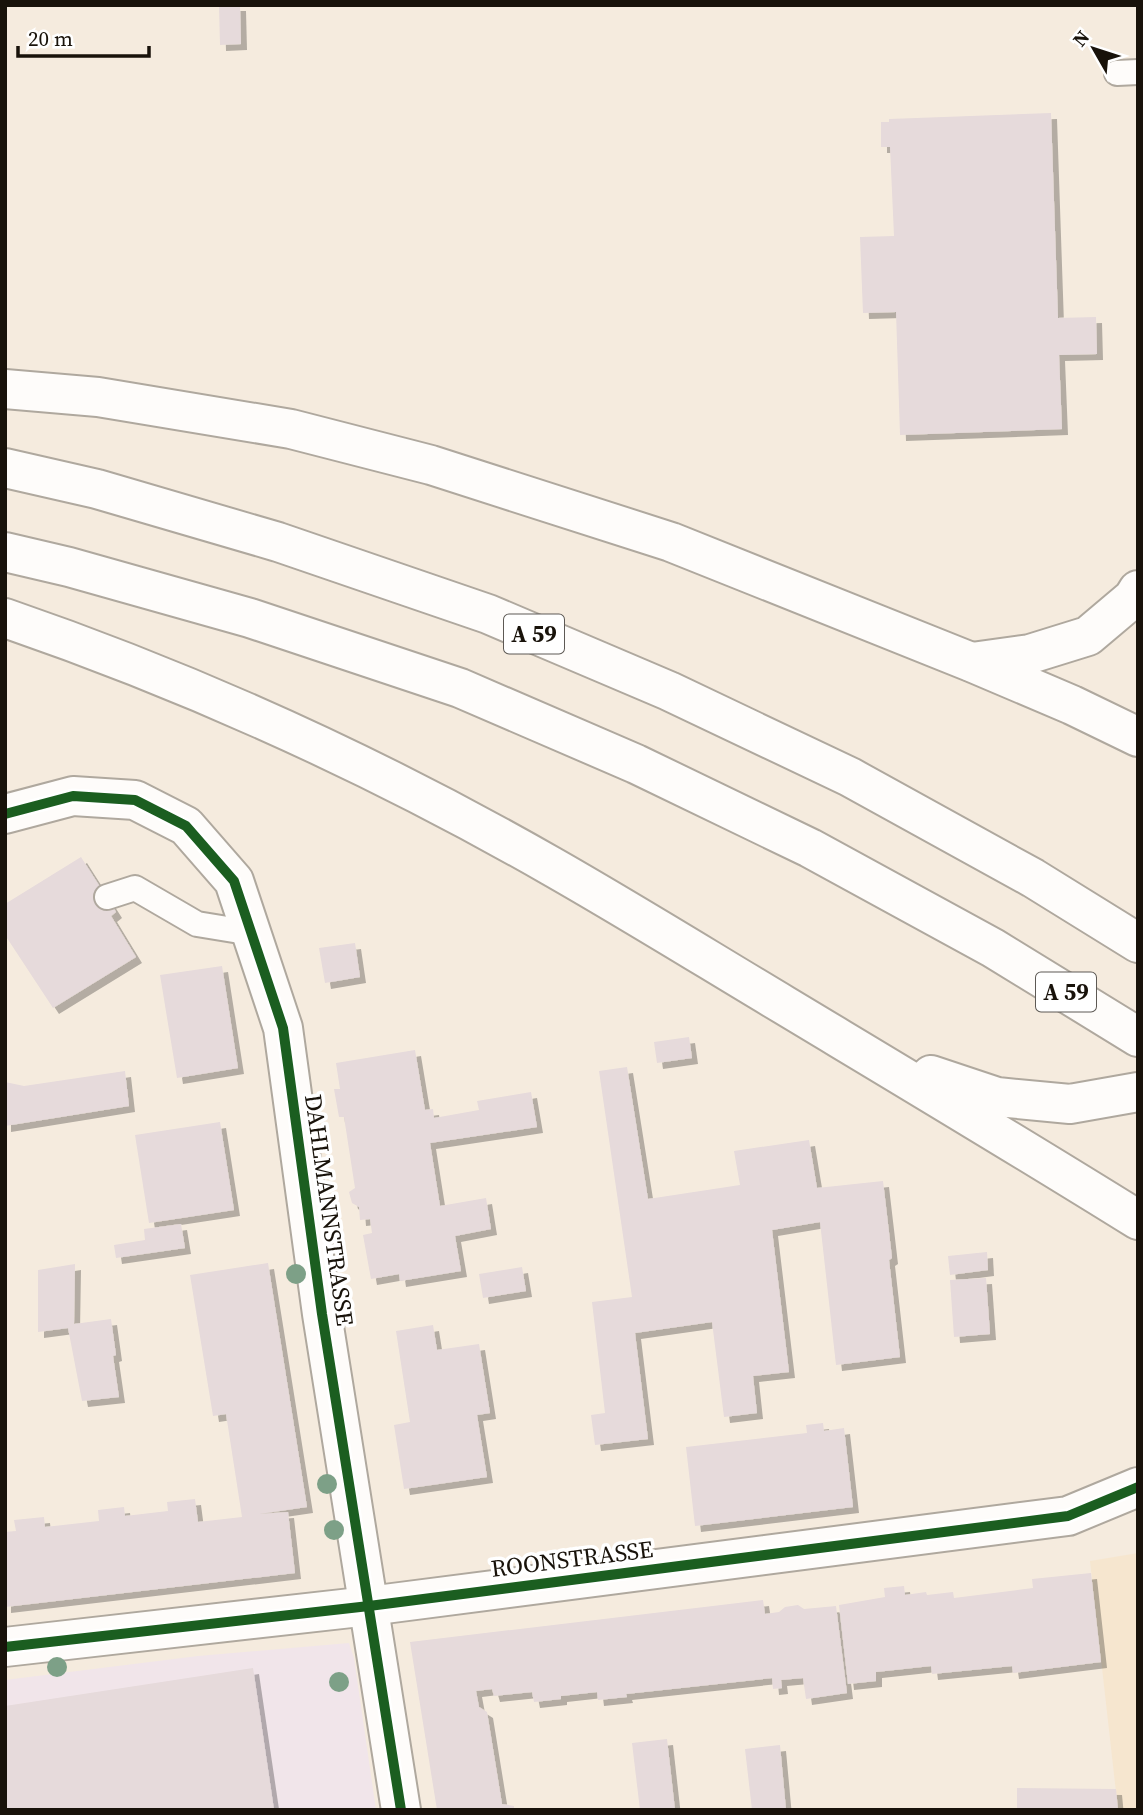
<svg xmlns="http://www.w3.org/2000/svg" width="1143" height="1815" font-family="'Source Serif 4',serif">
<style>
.commercial{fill:#f1e5ea}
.built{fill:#f6e6cf}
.building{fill:#e6dadb;filter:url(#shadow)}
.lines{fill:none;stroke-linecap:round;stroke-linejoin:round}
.lane-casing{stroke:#afa89e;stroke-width:28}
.street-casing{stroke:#afa89e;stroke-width:42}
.highway-casing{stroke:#afa89e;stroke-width:42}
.lane{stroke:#fefcfa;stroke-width:24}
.street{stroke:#fefcfa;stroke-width:38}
.highway{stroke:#fefcfa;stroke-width:38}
.cycleway-casing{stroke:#fff;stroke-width:15}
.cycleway{stroke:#1b5e20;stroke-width:10}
.tree{fill:#7da087}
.labels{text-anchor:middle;stroke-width:7;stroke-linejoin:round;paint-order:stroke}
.shield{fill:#fff;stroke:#5d5954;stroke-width:2}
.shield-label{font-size:23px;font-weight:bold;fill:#18120a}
.street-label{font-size:24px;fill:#18120a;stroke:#fff}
</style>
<defs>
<filter id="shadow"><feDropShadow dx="6" dy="6" stdDeviation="0" flood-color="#0004"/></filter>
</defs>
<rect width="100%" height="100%" fill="#f5ebde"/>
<path class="commercial" d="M349 1643 354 1658 376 1810H5V1680L198 1656Z"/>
<path class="built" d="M1138 1553V1810H1118L1090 1561Z"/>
<g class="building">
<path d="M219 5H240L241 44 220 45Z"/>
<path d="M1051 113 1058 318 1096 317 1097 354 1059 355 1062 429 900 435 896 312 863 313 860 237 894 236 890 147H881V122H889V119Z"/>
<path d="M81 857 116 912 111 916 136 957 53 1008 5 935V904Z"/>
<path d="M355 943 360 977 325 983 319 948Z"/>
<path d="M222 966 238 1068 177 1078 160 975Z"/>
<path d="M689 1037 692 1058 657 1063 654 1042Z"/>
<path d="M415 1050 425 1110 433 1109 434 1118 479 1110 477 1101 531 1092 537 1127 430 1143 440 1206 486 1198 491 1229 455 1236 461 1271 400 1281 399 1274 371 1279 363 1235 372 1233 370 1219 360 1220 359 1207 352 1203 349 1192 355 1188 344 1117H339L334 1089H340L336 1063Z"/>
<path d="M627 1067 648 1199 740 1185 734 1151 809 1140 817 1188 883 1181 892 1258 889 1260 900 1357 836 1365 820 1222 772 1230 789 1372 753 1376 757 1413 724 1417 712 1322 635 1333 648 1439 595 1445 591 1415 605 1413 592 1302 632 1297 599 1071Z"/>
<path d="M125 1071 129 1106 5 1126V1082L24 1086Z"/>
<path d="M220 1122 234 1210 149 1223 135 1135Z"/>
<path d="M181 1224 185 1248 116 1258 114 1245 145 1240 144 1229Z"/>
<path d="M987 1252 988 1270 950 1275 948 1256Z"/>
<path d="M268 1263 307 1507 259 1514 288 1512 295 1573 5 1607V1532L16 1531 14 1520 44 1517 45 1527 99 1521 98 1510 124 1507 125 1516 168 1511 167 1502 195 1499 198 1522 242 1517 226 1414 213 1416 190 1275Z"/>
<path d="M75 1264 74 1324 111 1319 116 1355 113 1356 119 1397 82 1401 68 1328 38 1332V1270Z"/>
<path d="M522 1267 526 1291 483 1298 479 1274Z"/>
<path d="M986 1278 990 1334 954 1337 950 1280Z"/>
<path d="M433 1325 437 1350 479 1344 490 1413 477 1415 487 1477 404 1489 394 1425 410 1422 396 1331Z"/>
<path d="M823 1423 824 1431 844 1428 853 1507 695 1526 686 1447 807 1433 806 1425Z"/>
<path d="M1091 1573 1101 1662 1013 1673 1012 1666 932 1674 931 1666 876 1672V1681L848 1684 839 1605 885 1597 884 1588 904 1586 905 1595 926 1592 927 1595 953 1592 954 1598 1033 1588 1032 1579Z"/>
<path d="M763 1600 765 1614 779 1612 785 1607 798 1605 804 1609 836 1606 847 1693 806 1699 803 1678 781 1680 782 1688 773 1689 772 1678 626 1694 627 1697 598 1700 597 1692 561 1696V1699L534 1702 532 1692 494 1696 492 1689 476 1691 479 1707 487 1712 502 1804 514 1806V1810H437L410 1642Z"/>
<path d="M253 1668 274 1810H5V1706Z"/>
<path d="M667 1739 675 1810H640L632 1743Z"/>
<path d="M780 1745 786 1810H752L745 1749Z"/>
<path d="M1017 1788 1116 1789 1118 1810H1017Z"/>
</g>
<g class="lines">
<defs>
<g id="lane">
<path d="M1117 73 1138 72"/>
<path d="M107 897 135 888 197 924 252 933"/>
</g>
<g id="street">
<path d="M5 814 73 796 135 800 186 826 234 881 283 1028 322 1314 401 1810"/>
<path d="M5 1647 369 1606 1068 1516 1138 1487"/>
</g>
<g id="highway">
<path d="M5 389 98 397 291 429 431 465 671 542 971 662 1072 705 1138 737"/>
<path d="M5 468 97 489 278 542 488 614 669 691 850 777 1033 878 1138 943"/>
<path d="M5 552 69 567 250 618 460 688 636 764 810 848 993 948 1138 1037"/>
<path d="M5 618C194 683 378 767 551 866 630 911 707 959 784 1005 902 1076 1021 1147 1138 1220"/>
<path d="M972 662 1030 654 1088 636 1133 598 1138 590"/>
<path d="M931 1075 997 1097 1070 1104 1138 1092"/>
</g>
</defs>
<use href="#lane" class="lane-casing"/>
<use href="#street" class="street-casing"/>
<use href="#highway" class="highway-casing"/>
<use href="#lane" class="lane"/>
<use href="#street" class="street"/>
<use href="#highway" class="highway"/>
<defs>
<g id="cycleway">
<path d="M5 814 73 796 135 800 186 826 234 881 283 1028 322 1314 401 1810"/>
<path d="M5 1647 369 1606 1068 1516 1138 1487"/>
</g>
</defs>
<use href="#cycleway" class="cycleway-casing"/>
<use href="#cycleway" class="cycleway"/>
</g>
<g class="tree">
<circle cx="296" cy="1274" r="10"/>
<circle cx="327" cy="1484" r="10"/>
<circle cx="334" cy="1530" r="10"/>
<circle cx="57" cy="1667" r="10"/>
<circle cx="339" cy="1682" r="10"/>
</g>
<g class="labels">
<g class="shield">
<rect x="504" y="614.5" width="60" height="39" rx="5"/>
<rect x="1036" y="972.5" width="60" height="39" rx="5"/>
</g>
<g class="shield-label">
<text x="534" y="642">A 59</text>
<text x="1066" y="1000">A 59</text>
</g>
<g class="street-label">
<text transform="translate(329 1210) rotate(82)" y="8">DAHLMANNSTRASSE</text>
<text transform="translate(572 1559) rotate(-7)" y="8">ROONSTRASSE</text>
</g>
</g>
<rect width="1143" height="1815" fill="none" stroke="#18120a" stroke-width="14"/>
<g transform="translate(1094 49) rotate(309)" stroke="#ffffff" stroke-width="5" paint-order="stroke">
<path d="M0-5L12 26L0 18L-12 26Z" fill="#18120a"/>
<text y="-10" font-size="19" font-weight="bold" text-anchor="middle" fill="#18120a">N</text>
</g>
<path d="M18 46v10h131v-10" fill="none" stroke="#18120a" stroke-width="3.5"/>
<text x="28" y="46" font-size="21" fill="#18120a" stroke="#ffffff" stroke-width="5" paint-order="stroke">20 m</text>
</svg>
